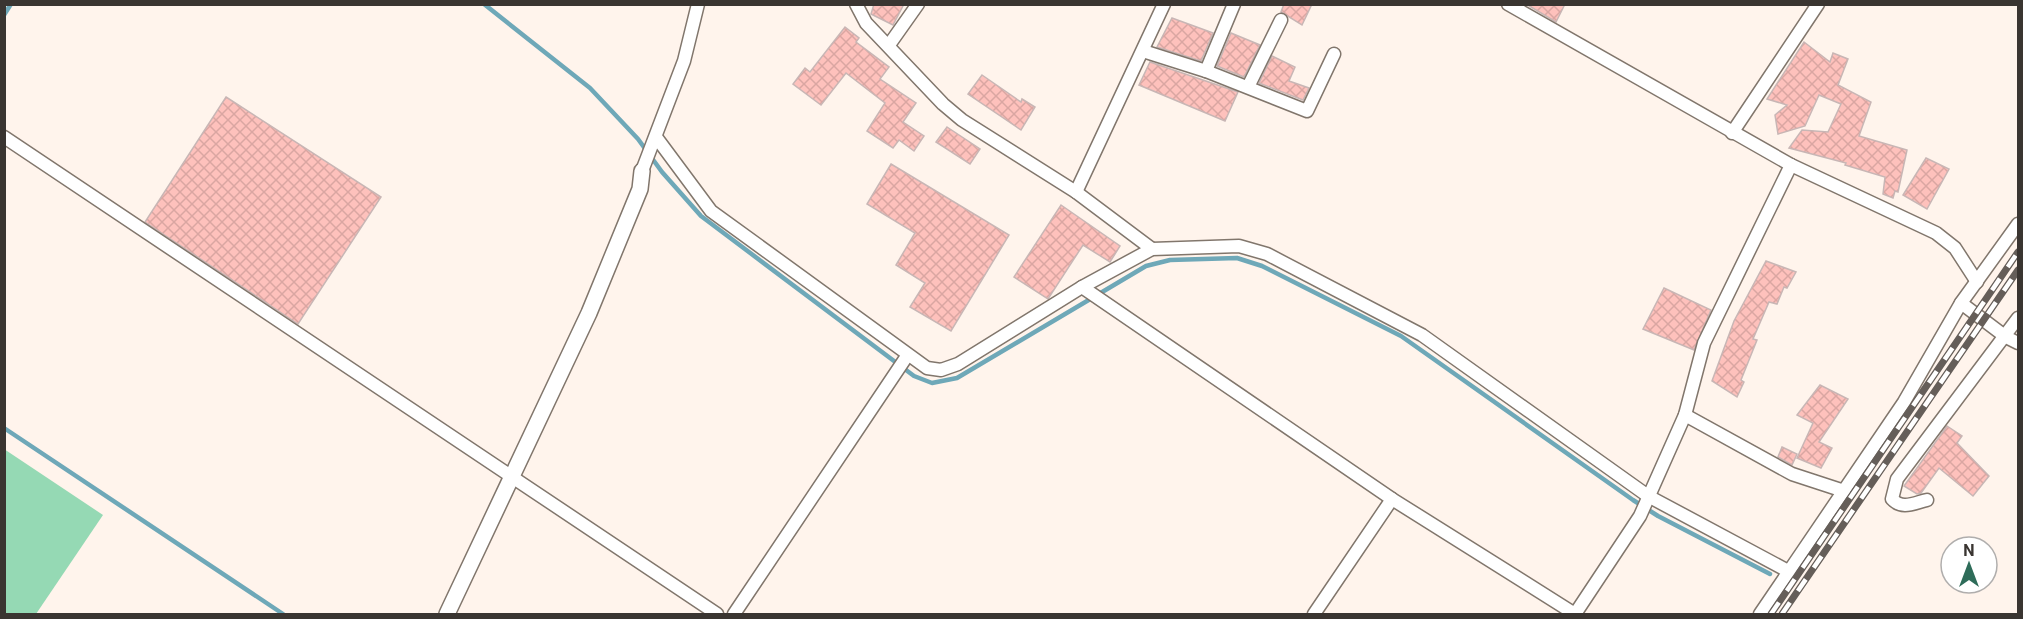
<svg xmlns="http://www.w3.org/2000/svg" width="2023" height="619" font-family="Roboto,sans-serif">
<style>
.green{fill:#95d9b4}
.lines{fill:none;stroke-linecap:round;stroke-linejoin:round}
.stream{stroke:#6ea8b8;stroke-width:4.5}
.building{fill:url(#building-cross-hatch);stroke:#c8b6b5;stroke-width:1.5}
.minor-casing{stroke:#81766c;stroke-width:15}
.tertiary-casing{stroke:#81766c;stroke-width:18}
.minor{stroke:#fff;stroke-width:12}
.tertiary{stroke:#fff;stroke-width:15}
.rail-casing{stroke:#655e59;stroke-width:7}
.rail{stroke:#fff;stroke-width:4.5;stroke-dasharray:14;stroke-linecap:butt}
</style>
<defs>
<pattern id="building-cross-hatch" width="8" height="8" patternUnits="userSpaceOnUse" patternTransform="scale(1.5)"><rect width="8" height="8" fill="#fec1bc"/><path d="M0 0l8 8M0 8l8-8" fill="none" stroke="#daa6a2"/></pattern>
</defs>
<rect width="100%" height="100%" fill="#fff4ec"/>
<path class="green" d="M4 449 103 515 36 614H5Z"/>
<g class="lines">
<g class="stream">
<path d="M484 4 590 88 638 139 662 172 701 216 914 376 932 383 957 378 1146 266 1170 260 1237 258 1262 266 1401 336 1633 500 1658 516 1770 574"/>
<path d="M4 15 11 4"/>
<path d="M4 428 283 614"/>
</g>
</g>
<g class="building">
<path d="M874 4H904L893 25 871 14Z"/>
<path d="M1284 4H1312L1302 25 1281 12Z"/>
<path d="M1526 4H1565L1556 22Z"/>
<path d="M1172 18 1213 33 1201 61 1157 47Z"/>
<path d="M845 27 859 38 856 42 889 67 880 79 916 103 903 122 924 136 914 151 899 140 893 148 867 131 885 103 846 73 821 105 793 84 805 68 810 72Z"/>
<path d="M1231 33 1260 45 1244 77 1217 66Z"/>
<path d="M1804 42 1830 62 1833 53 1848 59 1838 85 1871 102 1859 136 1907 150 1898 192 1895 191 1893 198 1883 194 1885 177 1845 165 1846 163 1789 148 1802 130 1828 132 1841 104 1819 95 1805 126 1778 134 1775 115 1787 105 1767 99Z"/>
<path d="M1272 56 1295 67 1289 81 1309 88 1303 100 1259 83Z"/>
<path d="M1150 62 1238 92 1225 121 1139 85Z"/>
<path d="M982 75 1021 102 1022 99 1035 107 1021 130 968 94Z"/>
<path d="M226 97 381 197 298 324 145 222Z"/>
<path d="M947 127 980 149 970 164 936 142Z"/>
<path d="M1926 158 1949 169 1927 209 1903 195Z"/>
<path d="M891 164 1009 235 951 331 910 307 925 283 896 265 915 233 867 204Z"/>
<path d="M1061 205 1120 246 1110 262 1083 245 1048 299 1014 277Z"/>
<path d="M1766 261 1796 272 1787 288 1784 287 1777 304 1769 302 1753 339 1757 340 1741 380 1744 382 1737 397 1712 381 1734 321Z"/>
<path d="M1664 288 1711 310 1694 350 1643 329Z"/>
<path d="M1820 385 1848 399 1819 442 1832 448 1821 468 1797 458 1813 423 1797 415Z"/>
<path d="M1947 426 1962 436 1957 443 1989 476 1973 496 1939 468 1921 493 1917 494 1904 486Z"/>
<path d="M1782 447 1797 454 1792 465 1778 457Z"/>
</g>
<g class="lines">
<defs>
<g id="minor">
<path d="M856 4 866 23 943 104 962 120 1076 192 1152 249"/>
<path d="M1508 4 1791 165 1936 233 1955 248 1977 282"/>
<path d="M889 45 918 4"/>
<path d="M1143 51 1206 71 1307 111 1334 54"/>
<path d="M1206 71 1234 4"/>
<path d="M1248 87 1281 20"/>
<path d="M1732 133 1818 4"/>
<path d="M4 137 717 614"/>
<path d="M656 137 711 211 927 368 941 370 958 364 1082 287"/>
<path d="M642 171 684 61 698 4"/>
<path d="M1076 192 1164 4"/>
<path d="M1961 303 2006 337 2018 343"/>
<path d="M1685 415 1792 474 1844 491"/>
<path d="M1927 500C1914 503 1902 510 1892 499L1897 479 2018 318"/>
<path d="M734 614 907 356"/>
<path d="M1314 614 1392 499"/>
<path d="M1575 614 1392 499 1082 287 1152 249 1239 246 1267 254 1422 335 1648 496 1790 572"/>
<path d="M1575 614 1640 516 1685 415 1704 343 1791 165"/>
<path d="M1760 614 1904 402 1961 303 2018 224"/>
</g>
<path id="tertiary" d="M447 614 589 313 640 189 642 171"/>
</defs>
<use href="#minor" class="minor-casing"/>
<use href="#tertiary" class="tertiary-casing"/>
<use href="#minor" class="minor"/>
<use href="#tertiary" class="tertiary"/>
<defs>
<g id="rail">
<path d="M1771 614 2018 252"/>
<path d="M1782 614 2018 270"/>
</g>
</defs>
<use href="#rail" class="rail-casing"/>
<use href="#rail" class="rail"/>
</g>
<rect width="2023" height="619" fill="none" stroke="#3a3531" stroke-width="12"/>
<g transform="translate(1969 565)"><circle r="28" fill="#ffffff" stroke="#b0aead" stroke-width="1.5"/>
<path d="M0-4.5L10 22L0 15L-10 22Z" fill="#2e6c59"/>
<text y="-9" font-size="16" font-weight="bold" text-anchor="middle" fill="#3a3531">N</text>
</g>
</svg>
